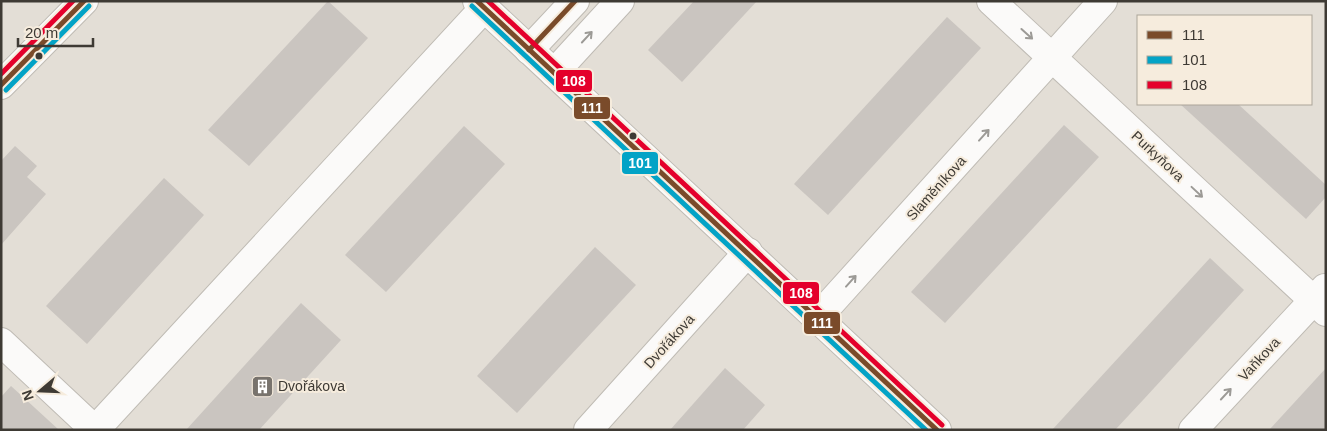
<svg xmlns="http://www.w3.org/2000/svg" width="1327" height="431" font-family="Helvetica,sans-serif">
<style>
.building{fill:#cac5c0}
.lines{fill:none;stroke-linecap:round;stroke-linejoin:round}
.minor-casing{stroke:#bfbbb4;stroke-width:30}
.major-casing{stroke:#bfbbb4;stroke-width:30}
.minor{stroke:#fbfaf9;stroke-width:28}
.major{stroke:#fbfaf9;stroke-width:28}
.bus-1-casing{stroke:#f6ecdd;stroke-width:9}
.bus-2-casing{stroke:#f6ecdd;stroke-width:9}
.bus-3-casing{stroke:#f6ecdd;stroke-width:9}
.bus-1{stroke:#7a4b2a;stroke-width:5}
.bus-2{stroke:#03a3c6;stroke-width:5}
.bus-3{stroke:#e4002b;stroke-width:5}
.oneway{stroke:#9c9a96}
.bus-dot{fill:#3e3a34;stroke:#f6ecdd;stroke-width:2}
.labels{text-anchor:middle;stroke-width:4;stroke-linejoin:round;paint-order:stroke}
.street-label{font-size:14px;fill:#3e3a34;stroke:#f6ecdd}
.poi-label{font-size:14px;fill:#3e3a34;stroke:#f6ecdd;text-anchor:start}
.line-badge{stroke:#f6ecdd;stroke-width:2}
.badge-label{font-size:14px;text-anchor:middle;font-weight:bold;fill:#fff}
</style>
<rect width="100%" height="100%" fill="#e3ded6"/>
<g class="building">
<path d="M328 1 368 38 249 166 208 130Z"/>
<path d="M694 1H757L682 82 648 50Z"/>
<path d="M947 17 981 48 828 215 794 184Z"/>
<path d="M1180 104H1238L1326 185V197L1306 219Z"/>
<path d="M1064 125 1099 157 945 323 911 292Z"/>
<path d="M464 126 505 164 386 292 345 255Z"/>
<path d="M15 146 37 166 27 177 46 194 1 245V161Z"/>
<path d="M164 178 204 215 87 344 46 306Z"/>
<path d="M595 247 636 285 517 413 477 376Z"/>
<path d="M1210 258 1244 290 1144 399 1115 430H1052Z"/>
<path d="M301 303 341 340 259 430H186Z"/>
<path d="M725 368 765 405 743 430H670Z"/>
<path d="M1326 368V430H1269Z"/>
<path d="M11 386 59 430H1V397Z"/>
</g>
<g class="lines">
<defs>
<g id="minor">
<path d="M991 1 1326 312"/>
<path d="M529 50 575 1"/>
<path d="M554 73 620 1"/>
<path d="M1 85 84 1"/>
<path d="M818 317 1103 1"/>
<path d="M1 342 95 430"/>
<path d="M95 430 484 8"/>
<path d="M588 430 748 252"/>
<path d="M1193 430 1325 288"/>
</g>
<path id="major" d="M477 1 937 430"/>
</defs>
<use href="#minor" class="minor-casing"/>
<use href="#major" class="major-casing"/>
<use href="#minor" class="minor"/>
<use href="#major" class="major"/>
<defs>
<g id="bus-1">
<path d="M477 1 937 430"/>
<path d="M529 50 575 1"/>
<path d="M1 85 84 1"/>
</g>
<g id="bus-2">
<path d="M472 6 926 430"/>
<path d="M6 90 89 6"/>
</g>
<g id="bus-3">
<path d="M488 1 942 425"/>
<path d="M1 74 73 1"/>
</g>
</defs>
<use href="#bus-1" class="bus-1-casing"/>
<use href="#bus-2" class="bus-2-casing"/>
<use href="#bus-3" class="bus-3-casing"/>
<use href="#bus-1" class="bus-1"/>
<use href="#bus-2" class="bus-2"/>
<use href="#bus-3" class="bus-3"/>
</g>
<defs><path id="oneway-shaft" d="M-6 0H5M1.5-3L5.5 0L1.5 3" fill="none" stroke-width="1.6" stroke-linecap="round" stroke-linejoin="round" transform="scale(1.25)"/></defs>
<g class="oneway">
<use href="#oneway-shaft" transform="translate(1027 34) rotate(42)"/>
<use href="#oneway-shaft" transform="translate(587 37) rotate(-47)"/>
<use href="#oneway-shaft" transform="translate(984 135) rotate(-48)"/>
<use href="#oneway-shaft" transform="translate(1197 192) rotate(43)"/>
<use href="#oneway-shaft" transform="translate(851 281) rotate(-48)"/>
<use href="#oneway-shaft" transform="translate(1226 394) rotate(-47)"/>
</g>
<defs>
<symbol id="building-square" viewBox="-11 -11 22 22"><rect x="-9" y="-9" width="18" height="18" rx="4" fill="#78736d" stroke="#f6ecdd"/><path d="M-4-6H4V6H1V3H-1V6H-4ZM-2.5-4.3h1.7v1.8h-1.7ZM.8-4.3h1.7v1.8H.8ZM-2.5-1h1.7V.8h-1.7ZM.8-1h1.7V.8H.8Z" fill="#fff"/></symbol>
</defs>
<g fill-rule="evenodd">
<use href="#building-square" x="250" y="374" width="25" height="25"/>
</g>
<g class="bus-dot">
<circle cx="39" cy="56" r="4.5"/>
<circle cx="633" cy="136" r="4.5"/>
</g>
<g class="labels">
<g class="street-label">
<text transform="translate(1158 156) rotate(43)" y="5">Purkyňova</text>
<text transform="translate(936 188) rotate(-48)" y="5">Slaměníkova</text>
<text transform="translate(669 341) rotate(-48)" y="5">Dvořákova</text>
<text transform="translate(1259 359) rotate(-47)" y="5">Vaňkova</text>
</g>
<g class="poi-label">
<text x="278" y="391">Dvořákova</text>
</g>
</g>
<g class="line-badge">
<rect x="555" y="69" width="38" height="24" rx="5" fill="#e4002b"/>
<rect x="573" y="96" width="38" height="24" rx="5" fill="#7a4b2a"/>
<rect x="621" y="151" width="38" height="24" rx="5" fill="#03a3c6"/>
<rect x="782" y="281" width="38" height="24" rx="5" fill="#e4002b"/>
<rect x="803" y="311" width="38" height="24" rx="5" fill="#7a4b2a"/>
</g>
<g class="badge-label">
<text x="574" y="86">108</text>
<text x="592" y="113">111</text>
<text x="640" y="168">101</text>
<text x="801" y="298">108</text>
<text x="822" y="328">111</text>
</g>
<rect width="1327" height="431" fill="none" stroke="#3e3a34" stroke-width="5"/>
<rect x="1137" y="15" width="175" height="90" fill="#f6ecdd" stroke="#aca599"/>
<rect x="1147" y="31" width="25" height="8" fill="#7a4b2a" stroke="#aca599"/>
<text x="1182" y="40" font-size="15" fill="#3e3a34">111</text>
<rect x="1147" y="56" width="25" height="8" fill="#03a3c6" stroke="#aca599"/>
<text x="1182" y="65" font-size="15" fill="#3e3a34">101</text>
<rect x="1147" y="81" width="25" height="8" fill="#e4002b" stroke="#aca599"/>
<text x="1182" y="90" font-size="15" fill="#3e3a34">108</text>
<g transform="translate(40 391) rotate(251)" stroke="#f6ecdd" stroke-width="4" paint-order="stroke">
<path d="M0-4L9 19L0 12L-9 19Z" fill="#3e3a34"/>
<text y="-8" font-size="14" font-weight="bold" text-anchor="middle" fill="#3e3a34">N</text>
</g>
<path d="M18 38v8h75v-8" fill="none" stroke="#3e3a34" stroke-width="2.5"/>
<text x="25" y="38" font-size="15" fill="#3e3a34" stroke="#f6ecdd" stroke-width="4" paint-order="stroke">20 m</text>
</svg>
